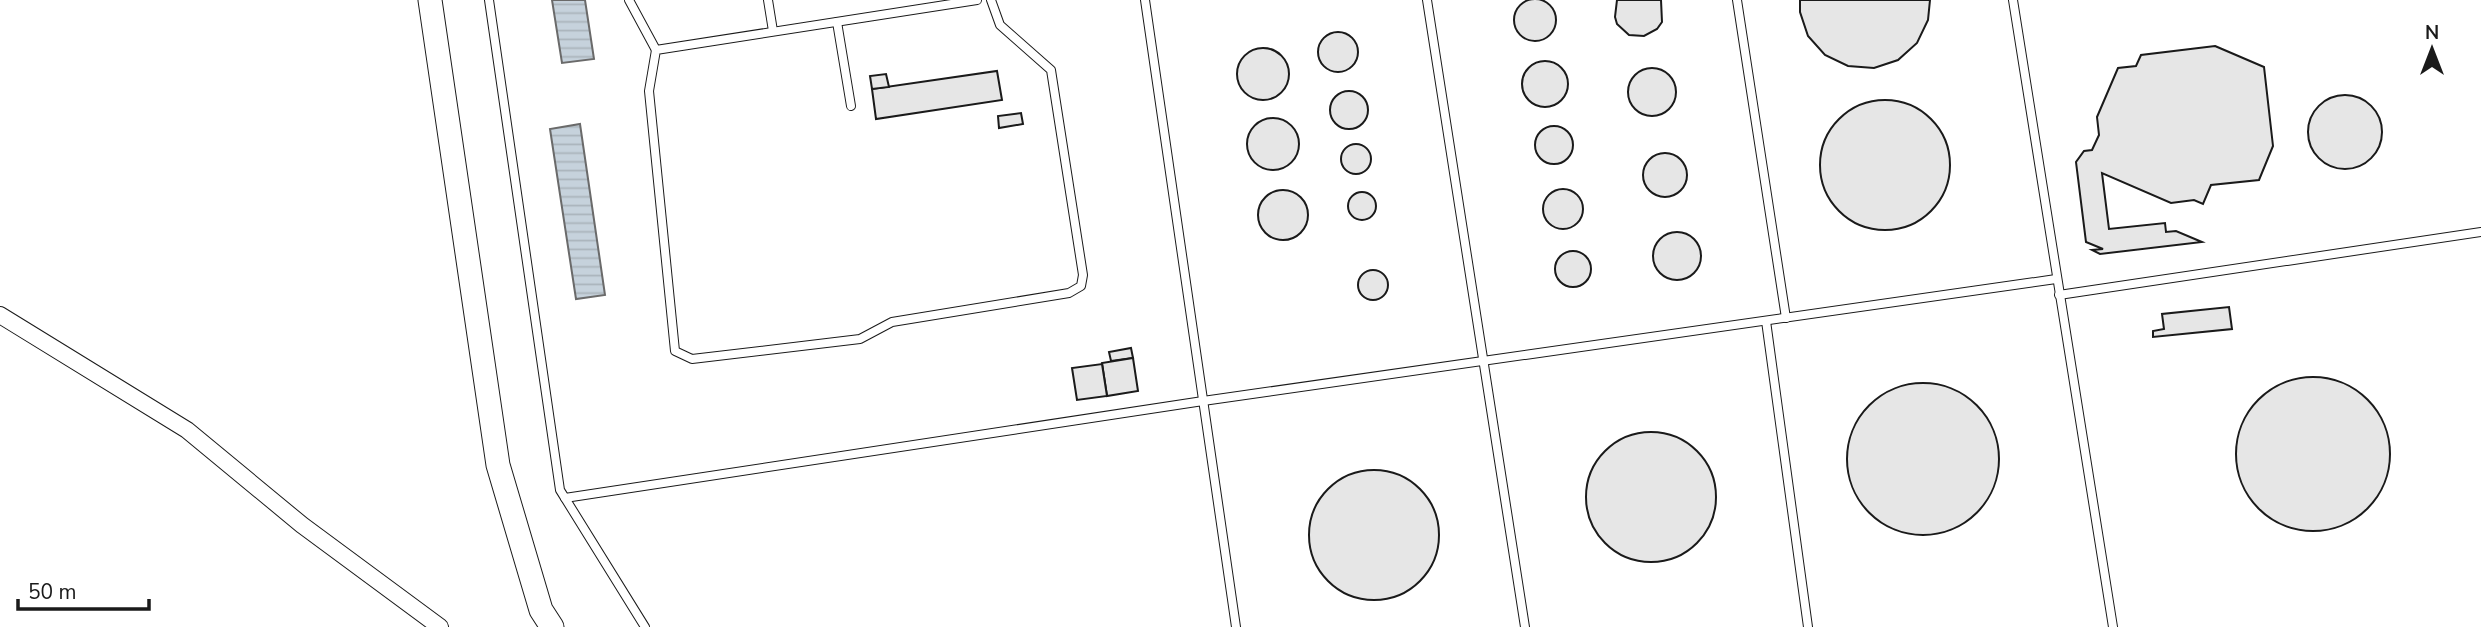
<svg xmlns="http://www.w3.org/2000/svg" width="2481" height="627" font-family="'Nunito Sans',sans-serif">
<style>
.water{fill:url(#water-rules);stroke:#6a6a6a;stroke-width:2}
.building{fill:#e6e6e6;stroke:#1a1a1a;stroke-width:2}
.lines{fill:none;stroke-linecap:round;stroke-linejoin:round}
.lane-casing{stroke:#1a1a1a;stroke-width:10}
.street-casing{stroke:#1a1a1a;stroke-width:18}
.secondary-casing{stroke:#1a1a1a;stroke-width:25}
.lane{stroke:#fff;stroke-width:8}
.street{stroke:#fff;stroke-width:16}
.secondary{stroke:#fff;stroke-width:23}
</style>
<defs>
<pattern id="water-rules" width="6" height="5" patternUnits="userSpaceOnUse" patternTransform="scale(1.75)"><rect width="6" height="5" fill="#c6d2dc"/><path d="M0 2.5h6" fill="none" stroke="#aab4bc"/></pattern>
</defs>
<rect width="100%" height="100%" fill="#fff"/>
<g class="water">
<path d="M552 0H585L594 59 562 63Z"/>
<path d="M580 124 605 295 576 299 550 129Z"/>
</g>
<g class="building">
<circle cx="1535" cy="20" r="21"/>
<path d="M1617 0H1661L1662 22 1657 29 1644 36 1629 35 1617 24 1615 17Z"/>
<path d="M1800 0H1930L1928 20 1917 43 1898 60 1874 68 1848 66 1825 55 1808 36 1800 12Z"/>
<circle cx="1338" cy="52" r="20"/>
<path d="M2215 46 2264 67 2273 146 2259 180 2211 185 2203 204 2194 200 2171 203 2102 173 2109 229 2165 223 2166 232 2176 231 2202 242 2100 254 2092 250 2103 249 2086 242 2076 162 2084 151 2092 150 2099 135 2097 117 2118 68 2136 66 2141 55Z"/>
<circle cx="1263" cy="74" r="26"/>
<circle cx="1545" cy="84" r="23"/>
<circle cx="1652" cy="92" r="24"/>
<path d="M997 71 1002 100 876 119 872 89Z"/>
<path d="M886 74 889 87 872 89 870 76Z"/>
<circle cx="1349" cy="110" r="19"/>
<circle cx="2345" cy="132" r="37"/>
<circle cx="1885" cy="165" r="65"/>
<path d="M1021 113 1023 124 999 128 998 116Z"/>
<circle cx="1273" cy="144" r="26"/>
<circle cx="1554" cy="145" r="19"/>
<circle cx="1356" cy="159" r="15"/>
<circle cx="1665" cy="175" r="22"/>
<circle cx="1563" cy="209" r="20"/>
<circle cx="1283" cy="215" r="25"/>
<circle cx="1362" cy="206" r="14"/>
<circle cx="1677" cy="256" r="24"/>
<circle cx="1573" cy="269" r="18"/>
<circle cx="1373" cy="285" r="15"/>
<path d="M2229 307 2232 329 2153 337V331L2164 329 2162 314Z"/>
<path d="M1131 348 1133 358 1111 361 1109 352Z"/>
<path d="M1133 358 1138 391 1107 396 1102 363Z"/>
<path d="M1102 364 1107 396 1077 400 1072 368Z"/>
<circle cx="2313" cy="454" r="77"/>
<circle cx="1923" cy="459" r="76"/>
<circle cx="1651" cy="497" r="65"/>
<circle cx="1374" cy="535" r="65"/>
</g>
<g class="lines">
<defs>
<g id="lane">
<path d="M489 0 560 490 645 627"/>
<path d="M629 0 656 50"/>
<path d="M768 0 773 31"/>
<path d="M977 0 656 50 649 91 675 351 692 359 860 339 892 322 1069 293 1081 286 1083 275 1051 70 1000 25 991 0"/>
<path d="M1145 0 1236 627"/>
<path d="M1427 0 1525 627"/>
<path d="M1737 0 1786 318"/>
<path d="M2013 0 2113 627"/>
<path d="M837 22 851 106"/>
<path d="M2059 295 2481 232"/>
<path d="M1766 321 1808 627"/>
<path d="M565 498 1203 401 2056 279"/>
</g>
<path id="street" d="M0 315 187 430 302 525 440 627"/>
<path id="secondary" d="M430 0 498 465 541 610 552 627"/>
</defs>
<use href="#lane" class="lane-casing"/>
<use href="#street" class="street-casing"/>
<use href="#secondary" class="secondary-casing"/>
<use href="#lane" class="lane"/>
<use href="#street" class="street"/>
<use href="#secondary" class="secondary"/>
</g>
<g transform="translate(2432 49)" stroke="#ffffff" stroke-width="5" paint-order="stroke">
<path d="M0-5L12 26L0 18L-12 26Z" fill="#1a1a1a"/>
<text y="-10" font-size="19" font-weight="bold" text-anchor="middle" fill="#1a1a1a">N</text>
</g>
<path d="M18 599v10h131v-10" fill="none" stroke="#1a1a1a" stroke-width="3.5"/>
<text x="28" y="599" font-size="21" fill="#1a1a1a" stroke="#ffffff" stroke-width="5" paint-order="stroke">50 m</text>
</svg>
